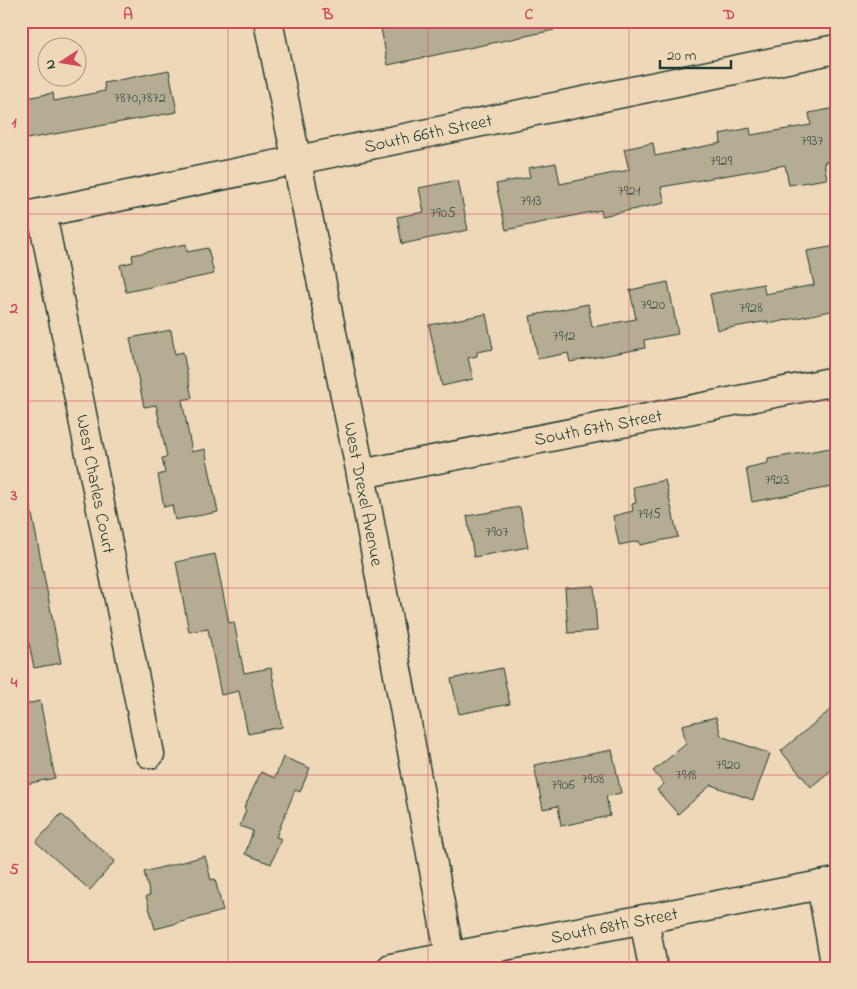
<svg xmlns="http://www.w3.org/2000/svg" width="857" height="989" font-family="'Indie Flower',sans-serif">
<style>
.green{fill:#ccbfa2;stroke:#767e6b}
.building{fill:#b4ad93;stroke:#1f3d34}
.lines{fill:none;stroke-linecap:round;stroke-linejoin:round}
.minor-casing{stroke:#1f3d34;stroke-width:31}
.minor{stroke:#eed8b7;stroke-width:28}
.grid{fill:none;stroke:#d1495b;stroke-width:1;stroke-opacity:0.55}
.labels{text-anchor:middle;stroke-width:5;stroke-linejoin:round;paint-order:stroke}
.number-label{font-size:15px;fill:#44594c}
.street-label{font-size:18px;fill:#1f3d34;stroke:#eed8b7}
.neatline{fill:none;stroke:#d1495b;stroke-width:2}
.grid-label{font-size:16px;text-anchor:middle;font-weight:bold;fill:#d1495b}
</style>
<rect width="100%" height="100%" fill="#eed8b7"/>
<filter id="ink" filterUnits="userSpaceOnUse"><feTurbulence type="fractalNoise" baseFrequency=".02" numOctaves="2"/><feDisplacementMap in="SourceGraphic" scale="10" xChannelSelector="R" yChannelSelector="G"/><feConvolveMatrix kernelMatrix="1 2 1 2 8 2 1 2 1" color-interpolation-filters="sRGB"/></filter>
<g filter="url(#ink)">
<path class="green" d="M21 21H54L21 28Z"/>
<g class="building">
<path d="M391 21H554V30L388 65 380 23Z"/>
<path d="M169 70 177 112 21 140V99L53 93 54 101 105 91 104 83Z"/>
<path d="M836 108V160L824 162 827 179 789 185 785 165 661 187 665 203 602 216 601 210 506 230 496 184 530 177 528 168 556 163 560 184 629 170 624 149 653 143 655 156 721 143 720 134 750 128 751 135 811 125 809 113Z"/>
<path d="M458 180 468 230 402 244 397 217 424 212 419 188Z"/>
<path d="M186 244 187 252 208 248 214 274 126 292 120 265 133 262 132 255Z"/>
<path d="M836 246V310L768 324V321L717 330 710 294 763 284 765 294 814 285 807 251Z"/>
<path d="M668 282 678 334 644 340 645 348 570 362 568 353 538 359 530 316 588 304 592 327 636 319 630 290Z"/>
<path d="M486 314 493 349 477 352V356L468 358 473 379 442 386 429 325Z"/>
<path d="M171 330 175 354 183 352 192 398 182 400 192 452 205 449 218 512 175 520 172 505 164 507 158 475 165 473 162 458 167 457 156 405 144 407 130 338Z"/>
<path d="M836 447V486L752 502 746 468 768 463V459Z"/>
<path d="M665 480 678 537 640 545 639 541 619 545 613 516 633 511 632 504 636 503 633 487Z"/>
<path d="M30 504 61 663 34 668 29 643 21 645V505Z"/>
<path d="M520 507 528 547 474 557 467 516Z"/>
<path d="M215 554 229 623 234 622 244 673 271 668 282 727 248 734 239 691 221 695 208 629 189 632 176 562Z"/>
<path d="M594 586 597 631 568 633 565 588Z"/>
<path d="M502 668 510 704 459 714 451 679Z"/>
<path d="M40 701 55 778 21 785V705Z"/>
<path d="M836 705V766L811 787 781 751Z"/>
<path d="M716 717 721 736 770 754 753 800 711 785 678 814 657 790 664 784 653 771 686 744 682 725Z"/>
<path d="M612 750 621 793 606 796 610 816 561 826 558 806 543 809 534 765Z"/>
<path d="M283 757 310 768 300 792 295 790 276 837 281 839 271 864 245 854 253 831 240 826 246 810 244 808 261 772 275 778Z"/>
<path d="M61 814 115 861 90 890 36 842Z"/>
<path d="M205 856 211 880 215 879 223 911 155 929 146 896 150 895 144 872Z"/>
</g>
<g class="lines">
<defs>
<g id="minor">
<path d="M268 21 361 474 452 968"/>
<path d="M42 214 150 754"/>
<path d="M21 217 836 49"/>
<path d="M361 474 836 381"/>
<path d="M821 885 836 968"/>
<path d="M644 919 653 968"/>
<path d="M391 968 836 882"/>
</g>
</defs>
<use href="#minor" class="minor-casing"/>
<use href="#minor" class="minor"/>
</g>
</g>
<path class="grid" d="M228 21V968M428 21V968M629 21V968M21 214H836M21 401H836M21 588H836M21 775H836"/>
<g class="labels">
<g class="number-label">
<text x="140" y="102">7870,7872</text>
<text x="812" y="145">7937</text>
<text x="721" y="165">7929</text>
<text x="629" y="195">7921</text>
<text x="531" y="205">7913</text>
<text x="443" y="217">7905</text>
<text x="653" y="309">7920</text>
<text x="751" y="312">7928</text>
<text x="564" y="340">7912</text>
<text x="777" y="484">7923</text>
<text x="649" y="518">7915</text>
<text x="497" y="536">7907</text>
<text x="728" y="769">7920</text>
<text x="686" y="779">7918</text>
<text x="593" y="783">7908</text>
<text x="563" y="789">7906</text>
</g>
<g class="street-label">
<text transform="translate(428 133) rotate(-12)" y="6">South 66th Street</text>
<text transform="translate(598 427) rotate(-11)" y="6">South 67th Street</text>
<text transform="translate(96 484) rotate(79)" y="6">West Charles Court</text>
<text transform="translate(364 494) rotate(79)" y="6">West Drexel Avenue</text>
<text transform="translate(614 925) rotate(-11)" y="6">South 68th Street</text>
</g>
</g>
<rect width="857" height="989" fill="none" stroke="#eed8b7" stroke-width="55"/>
<g transform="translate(62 62) rotate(258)"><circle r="24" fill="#eed8b7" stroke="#9b9a83"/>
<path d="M0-4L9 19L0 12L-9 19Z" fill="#d1495b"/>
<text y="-8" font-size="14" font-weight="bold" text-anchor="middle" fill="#1f3d34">N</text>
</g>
<path d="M660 60v8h71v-8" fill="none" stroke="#1f3d34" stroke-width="2.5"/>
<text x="667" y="60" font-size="15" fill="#1f3d34" stroke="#eed8b7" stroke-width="4" paint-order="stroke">20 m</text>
<rect x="28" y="28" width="802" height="934" class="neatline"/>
<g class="grid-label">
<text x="128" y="19">A</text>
<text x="328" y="19">B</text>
<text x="529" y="19">C</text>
<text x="729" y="19">D</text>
<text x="14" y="127">1</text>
<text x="14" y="313">2</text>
<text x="14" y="500">3</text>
<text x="14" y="687">4</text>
<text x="14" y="874">5</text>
</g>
</svg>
